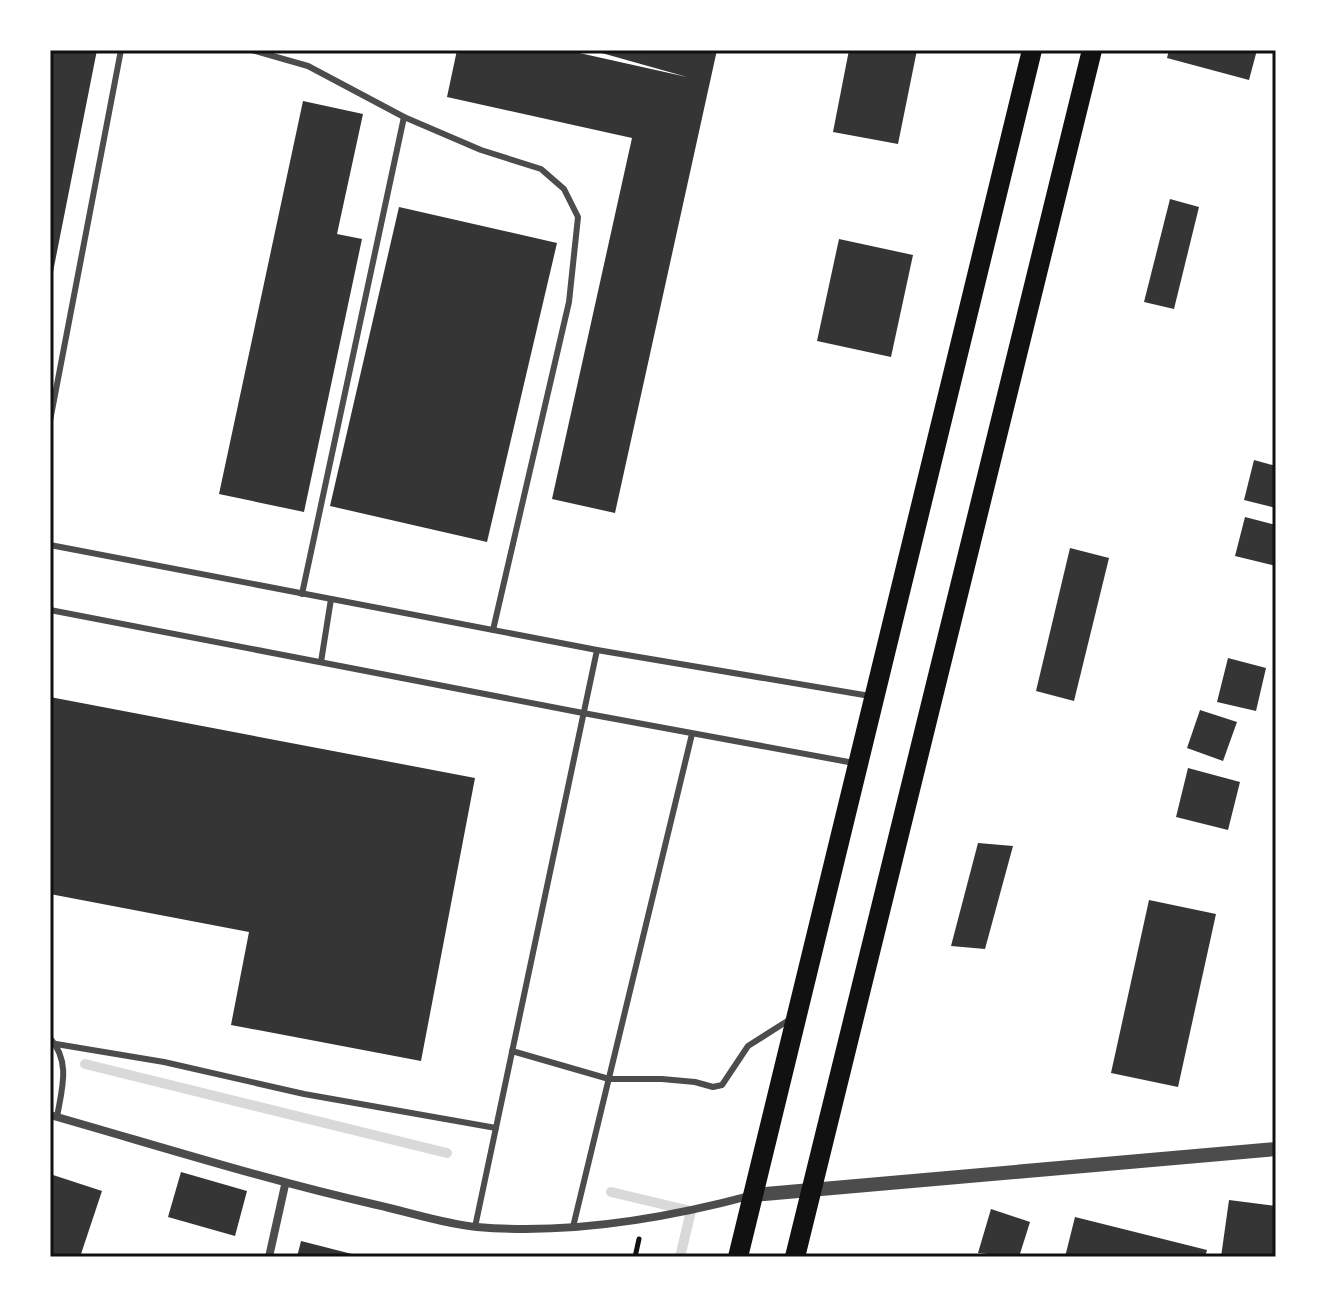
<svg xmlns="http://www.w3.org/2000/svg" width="1326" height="1307" font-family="'IBM Plex Sans',sans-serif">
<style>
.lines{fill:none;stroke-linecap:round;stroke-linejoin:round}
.stream{stroke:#d9d9d9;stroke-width:10}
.building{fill:#353535}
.path{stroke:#111;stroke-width:5}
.service{stroke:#4c4c4c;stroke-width:6}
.minor{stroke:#4c4c4c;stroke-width:8}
.tertiary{stroke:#4c4c4c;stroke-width:14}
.primary{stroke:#111;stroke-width:20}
.neatline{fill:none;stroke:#111;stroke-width:3}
</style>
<rect width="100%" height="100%" fill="#fff"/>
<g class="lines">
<g class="stream">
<path d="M85 1064 447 1153"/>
<path d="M611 1192 691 1211 680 1257"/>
</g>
</g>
<g class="building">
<path d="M50 50H97L51 282H50Z"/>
<path d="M457 50H566L687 77 591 50H717L615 513 552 499 632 138 447 97Z"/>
<path d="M849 50H917L898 144 833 132Z"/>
<path d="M1169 50H1257L1249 80 1167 58Z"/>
<path d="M303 101 363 114 337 234 362 239 304 512 219 494Z"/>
<path d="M1170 199 1199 207 1174 309 1144 302Z"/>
<path d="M399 207 557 243 487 542 330 506Z"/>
<path d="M839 239 913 255 891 357 817 341Z"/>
<path d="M1254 460 1276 466V508L1244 500Z"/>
<path d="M1245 517 1276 525V566L1235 556Z"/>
<path d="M1070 548 1109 558 1074 701 1036 691Z"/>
<path d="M1228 658 1266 668 1256 711 1217 702Z"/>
<path d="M50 697 475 778 421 1061 231 1025 249 932 50 894Z"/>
<path d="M1200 710 1237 722 1223 761 1187 748Z"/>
<path d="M1188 768 1240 782 1228 830 1176 817Z"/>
<path d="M978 843 1013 846 985 949 951 946Z"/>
<path d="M1149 900 1216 914 1178 1087 1111 1073Z"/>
<path d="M181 1172 247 1191 235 1236 168 1217Z"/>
<path d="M50 1174 102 1191 80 1257H50Z"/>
<path d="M1229 1200 1276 1206V1257H1221Z"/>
<path d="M991 1209 1030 1222 1019 1257 978 1253Z"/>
<path d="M1075 1217 1207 1250 1205 1257H1065Z"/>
<path d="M301 1241 352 1254 351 1257H297Z"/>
</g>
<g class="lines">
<path class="path" d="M635 1257 639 1239"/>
<g class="service">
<path d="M252 50 308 66 404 117 481 150 541 169 564 189 578 217 569 302 493 630"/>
<path d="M50 421 121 50"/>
<path d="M50 545 597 650 870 696"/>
<path d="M302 594 404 117"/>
<path d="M50 610 583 713 854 763"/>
<path d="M321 662 331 599"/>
<path d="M50 1038C71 1062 62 1088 57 1117"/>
<path d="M56 1044 164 1062 304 1094 496 1128"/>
<path d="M512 1051 609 1079H662L695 1082 713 1087 722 1085 748 1046 789 1020"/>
<path d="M475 1227 597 650"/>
<path d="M573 1227 692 734"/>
</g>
<g class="minor">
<path d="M50 1115C159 1146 266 1180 377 1205 409 1212 444 1224 477 1227 570 1235 664 1219 753 1195"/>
<path d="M269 1257 285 1185"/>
</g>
<path class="tertiary" d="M753 1195 1276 1149"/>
<g class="primary">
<path d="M738 1257 1032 50"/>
<path d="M795 1257 1092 50"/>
</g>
</g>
<rect width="1326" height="1307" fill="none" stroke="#ffffff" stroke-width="104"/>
<rect x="52" y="52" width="1222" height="1203" class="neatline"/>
</svg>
